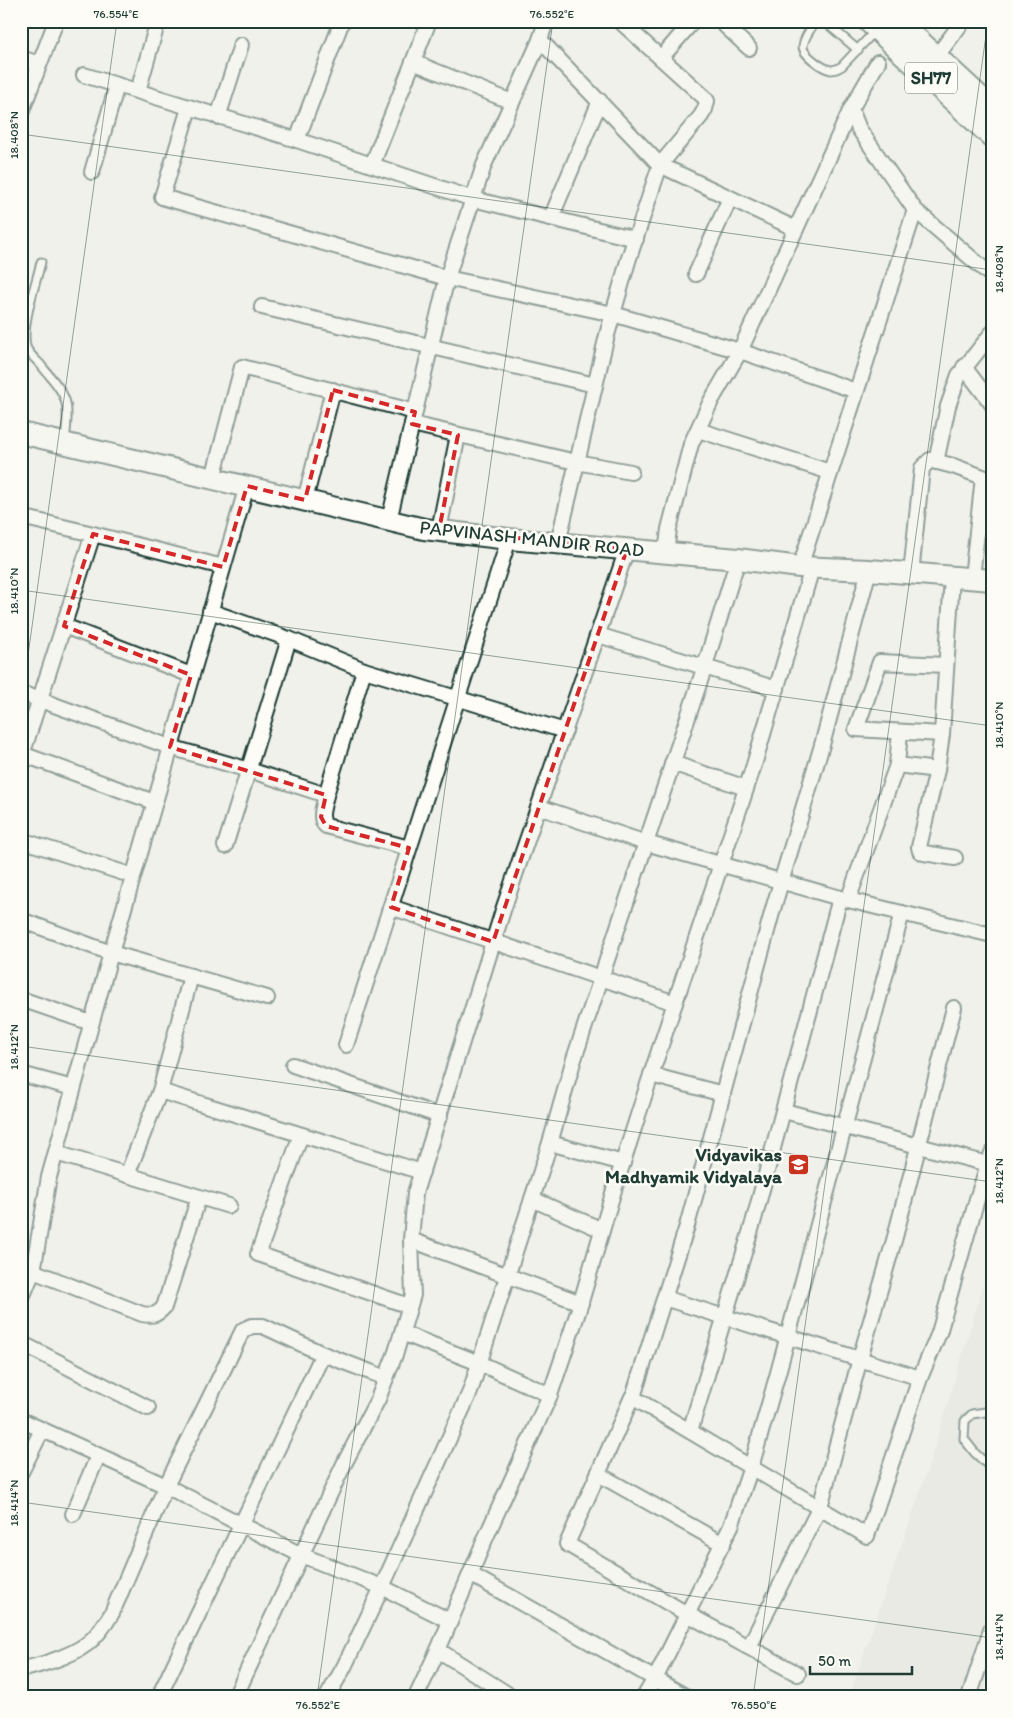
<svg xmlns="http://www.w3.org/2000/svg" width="1013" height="1718" font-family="Itim,sans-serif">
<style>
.built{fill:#dfe2dc}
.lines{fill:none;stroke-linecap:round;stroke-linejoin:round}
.lane-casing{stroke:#1f3d34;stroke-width:11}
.street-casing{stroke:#1f3d34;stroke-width:18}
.secondary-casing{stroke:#1f3d34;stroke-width:24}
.primary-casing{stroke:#1f3d34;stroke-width:26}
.lane{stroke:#fdfcf7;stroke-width:7}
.street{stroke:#fdfcf7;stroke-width:14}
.secondary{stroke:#fdfcf7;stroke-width:20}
.primary{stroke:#fdfcf7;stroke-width:22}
.marked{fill:none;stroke:#d62828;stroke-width:4;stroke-dasharray:10 6;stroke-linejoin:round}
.ticks{fill:none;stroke:#1f3d34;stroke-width:1;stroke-opacity:0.45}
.labels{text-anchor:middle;stroke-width:5;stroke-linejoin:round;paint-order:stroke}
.shield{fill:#fdfcf7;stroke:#62766e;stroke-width:1}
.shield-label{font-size:18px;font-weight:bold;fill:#1f3d34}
.street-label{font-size:19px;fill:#1f3d34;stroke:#fdfcf7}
.poi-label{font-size:19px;font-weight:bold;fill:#1f3d34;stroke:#fdfcf7;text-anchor:end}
.neatline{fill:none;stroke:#1f3d34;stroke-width:2}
.ticks-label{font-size:12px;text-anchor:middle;fill:#1f3d34}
</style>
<rect width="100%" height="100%" fill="#f0f1eb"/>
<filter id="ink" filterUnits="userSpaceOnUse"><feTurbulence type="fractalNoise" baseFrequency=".02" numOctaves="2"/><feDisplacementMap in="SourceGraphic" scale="10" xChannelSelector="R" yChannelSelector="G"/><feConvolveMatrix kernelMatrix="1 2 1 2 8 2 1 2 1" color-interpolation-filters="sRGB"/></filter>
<g filter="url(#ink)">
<path class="built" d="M992 1256V1697H849L929 1466Z"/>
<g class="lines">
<defs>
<g id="lane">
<path d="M816 21C811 28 804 37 803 46 802 54 823 69 831 70 835 70 839 68 842 66L875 31"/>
<path d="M824 21 858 50"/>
<path d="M41 262C36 284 21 325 26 346 27 352 35 359 40 364 66 396 71 398 65 440"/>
<path d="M992 1411 972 1414 965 1421 964 1439 975 1453 992 1469"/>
</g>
<g id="street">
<path d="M342 21 297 140 473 199 636 239"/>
<path d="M429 21 413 62 512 102"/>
<path d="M720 21 749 48"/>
<path d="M540 40 660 165 796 229"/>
<path d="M936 57 963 21"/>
<path d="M21 58 39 64"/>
<path d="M661 58 693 21"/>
<path d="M878 62 851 109 859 129 915 210 992 276"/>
<path d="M84 75 297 140"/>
<path d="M138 91 158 21"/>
<path d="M189 108 162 197 447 278 613 314 740 351 856 391"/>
<path d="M21 113 56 21"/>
<path d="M218 117 241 45"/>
<path d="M372 165 413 62"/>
<path d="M92 172 117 85"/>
<path d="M551 218 600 101"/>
<path d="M696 274 730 198"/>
<path d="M262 307 595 385"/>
<path d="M964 367 992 404"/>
<path d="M412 424 576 462 631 472"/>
<path d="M698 430 830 472"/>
<path d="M936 462 948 406 959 375 992 333"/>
<path d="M213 478 242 367 415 412"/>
<path d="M305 500 333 390"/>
<path d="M21 517 93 534"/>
<path d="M389 520 447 278 484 165 540 40 546 21"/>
<path d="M439 530 458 435"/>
<path d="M558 543 607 335 628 261 660 165 701 116 705 109 707 101 704 97 620 21"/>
<path d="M666 553 669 529 691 444 711 401 740 351 851 109"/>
<path d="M800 567 915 210"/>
<path d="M911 574 922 468 930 460 953 466 983 477 972 578"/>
<path d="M64 626 191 675"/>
<path d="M598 635 777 689"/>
<path d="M946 665 880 662 856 729 942 734 952 577"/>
<path d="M364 670 565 731"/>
<path d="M21 693 170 747 249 770 326 795 364 670 289 639 210 611"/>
<path d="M900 732 897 765 937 770"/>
<path d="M942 734 937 770 919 847 920 851 924 853 955 858"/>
<path d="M22 754 154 802"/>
<path d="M21 758 93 534 223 567"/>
<path d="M672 763 746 788"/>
<path d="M326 795C324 806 318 818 326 826L409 848"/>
<path d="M539 807 646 843 840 898"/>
<path d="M21 840 133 876"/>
<path d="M225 846 289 639"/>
<path d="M848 900 897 765"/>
<path d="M391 907 675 1003"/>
<path d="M21 920 111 953 267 998"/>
<path d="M21 999 91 1023"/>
<path d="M346 1045 509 539"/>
<path d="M293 1065 440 1116"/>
<path d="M21 1074 73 1088"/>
<path d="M651 1075 723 1094"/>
<path d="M160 1091 422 1172"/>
<path d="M784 1111 988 1164"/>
<path d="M301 1135 258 1254 409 1306"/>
<path d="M550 1143 623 1163"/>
<path d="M56 1153 229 1206"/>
<path d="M127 1175 160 1091 191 976"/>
<path d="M532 1199 602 1230"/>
<path d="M411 1240 581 1303"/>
<path d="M21 1264 33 1271 142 1314C153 1316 157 1315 164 1307L199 1197"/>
<path d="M664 1298 920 1378"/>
<path d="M21 1300 33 1271 49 1177 111 953 247 486"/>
<path d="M402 1333 479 1363 550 1395"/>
<path d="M21 1343 148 1408"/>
<path d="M633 1397 687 1226 773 909 822 745 869 570"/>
<path d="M21 1420 166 1486 301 1555 382 1587 450 1621"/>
<path d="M690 1431 753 1223 840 898 992 935"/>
<path d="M21 1472 42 1430"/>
<path d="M598 1474 723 1544"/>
<path d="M73 1514 98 1456"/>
<path d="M470 1574 687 1697"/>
<path d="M749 1647 820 1507 861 1355 895 1237 954 1008"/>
<path d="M438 1650 512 1697"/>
<path d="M21 1669C32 1668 42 1664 52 1661 83 1650 95 1642 112 1613L166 1486 243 1330 252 1326H263L323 1354"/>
<path d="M798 1674 687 1614 567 1544 632 1397 867 1536 920 1378 939 1333 977 1199 992 1153"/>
<path d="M162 1690 323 1354 386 1378"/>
<path d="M235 1697 344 1464 378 1399 396 1352 413 1295 411 1240 415 1193 504 907 627 549"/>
<path d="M327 1697 344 1667 382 1587 470 1392 550 1143 573 1062 704 669 738 559"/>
<path d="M416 1697 438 1650 486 1537 550 1395 578 1312 614 1190 651 1075 754 765 812 568"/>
<path d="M644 1697 655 1679 731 1526 751 1467 778 1373 902 913"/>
<path d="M969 1697 992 1627"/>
</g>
<path id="secondary" d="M21 433 424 529 509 539 738 559 800 567 869 570 992 580"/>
<g id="primary">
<path d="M869 21 992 136"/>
<path d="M897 21 992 109"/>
</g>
</defs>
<use href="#lane" class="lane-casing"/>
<use href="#street" class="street-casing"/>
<use href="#secondary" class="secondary-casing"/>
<use href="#primary" class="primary-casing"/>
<use href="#lane" class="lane"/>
<use href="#street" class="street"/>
<use href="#secondary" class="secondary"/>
<use href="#primary" class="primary"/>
</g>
</g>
<path d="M0 0H1013V1718H0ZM333 390 415 412 412 424 458 435 439 530 627 549 493 942 391 907 409 848 326 826 321 817 326 795 170 747 191 675 64 626 93 534 223 567 247 486 305 500Z" fill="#f0f1eb" fill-opacity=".55" fill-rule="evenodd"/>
<path class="marked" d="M333 390 415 412 412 424 458 435 439 530 627 549 493 942 391 907 409 848 326 826 321 817 326 795 170 747 191 675 64 626 93 534 223 567 247 486 305 500Z"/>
<path class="ticks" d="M21 134 992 270M21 590 992 726M21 705 117 21M21 1046 992 1182M21 1502 992 1638M317 1697 553 21M753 1697 988 21"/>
<defs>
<symbol id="university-square" viewBox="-11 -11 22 22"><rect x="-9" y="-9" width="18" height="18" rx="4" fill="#c8321e" stroke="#fdfcf7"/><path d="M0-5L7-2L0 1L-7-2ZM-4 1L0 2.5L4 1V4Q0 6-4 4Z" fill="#fff"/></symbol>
</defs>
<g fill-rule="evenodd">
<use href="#university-square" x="786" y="1152" width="25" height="25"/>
</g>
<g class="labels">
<rect class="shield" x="905" y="62.5" width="52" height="31" rx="4"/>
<g class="shield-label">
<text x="931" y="84">SH77</text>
</g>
<g class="street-label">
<text transform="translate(532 538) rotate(6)" y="7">PAPVINASH MANDIR ROAD</text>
</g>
<g class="poi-label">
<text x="782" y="1161">Vidyavikas<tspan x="782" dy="22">Madhyamik Vidyalaya</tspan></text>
</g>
</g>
<rect width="1013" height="1718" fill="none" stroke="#fdfcf7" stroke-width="55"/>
<path d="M810 1666v8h102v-8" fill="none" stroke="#1f3d34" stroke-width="2.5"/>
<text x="818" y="1666" font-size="15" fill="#1f3d34" stroke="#fdfcf7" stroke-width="4" paint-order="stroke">50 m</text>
<rect x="28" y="28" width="958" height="1662" class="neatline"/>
<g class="ticks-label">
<text x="116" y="18">76.554°E</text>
<text x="552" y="18">76.552°E</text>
<text transform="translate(14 135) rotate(-90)" y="4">18.408°N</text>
<text transform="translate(999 269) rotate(-90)" y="4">18.408°N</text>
<text transform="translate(14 591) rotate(-90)" y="4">18.410°N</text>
<text transform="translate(999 725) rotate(-90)" y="4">18.410°N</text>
<text transform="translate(14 1047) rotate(-90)" y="4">18.412°N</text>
<text transform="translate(999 1181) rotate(-90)" y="4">18.412°N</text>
<text transform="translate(14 1503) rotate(-90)" y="4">18.414°N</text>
<text transform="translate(999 1637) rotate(-90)" y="4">18.414°N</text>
<text x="318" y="1709">76.552°E</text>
<text x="754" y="1709">76.550°E</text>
</g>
</svg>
